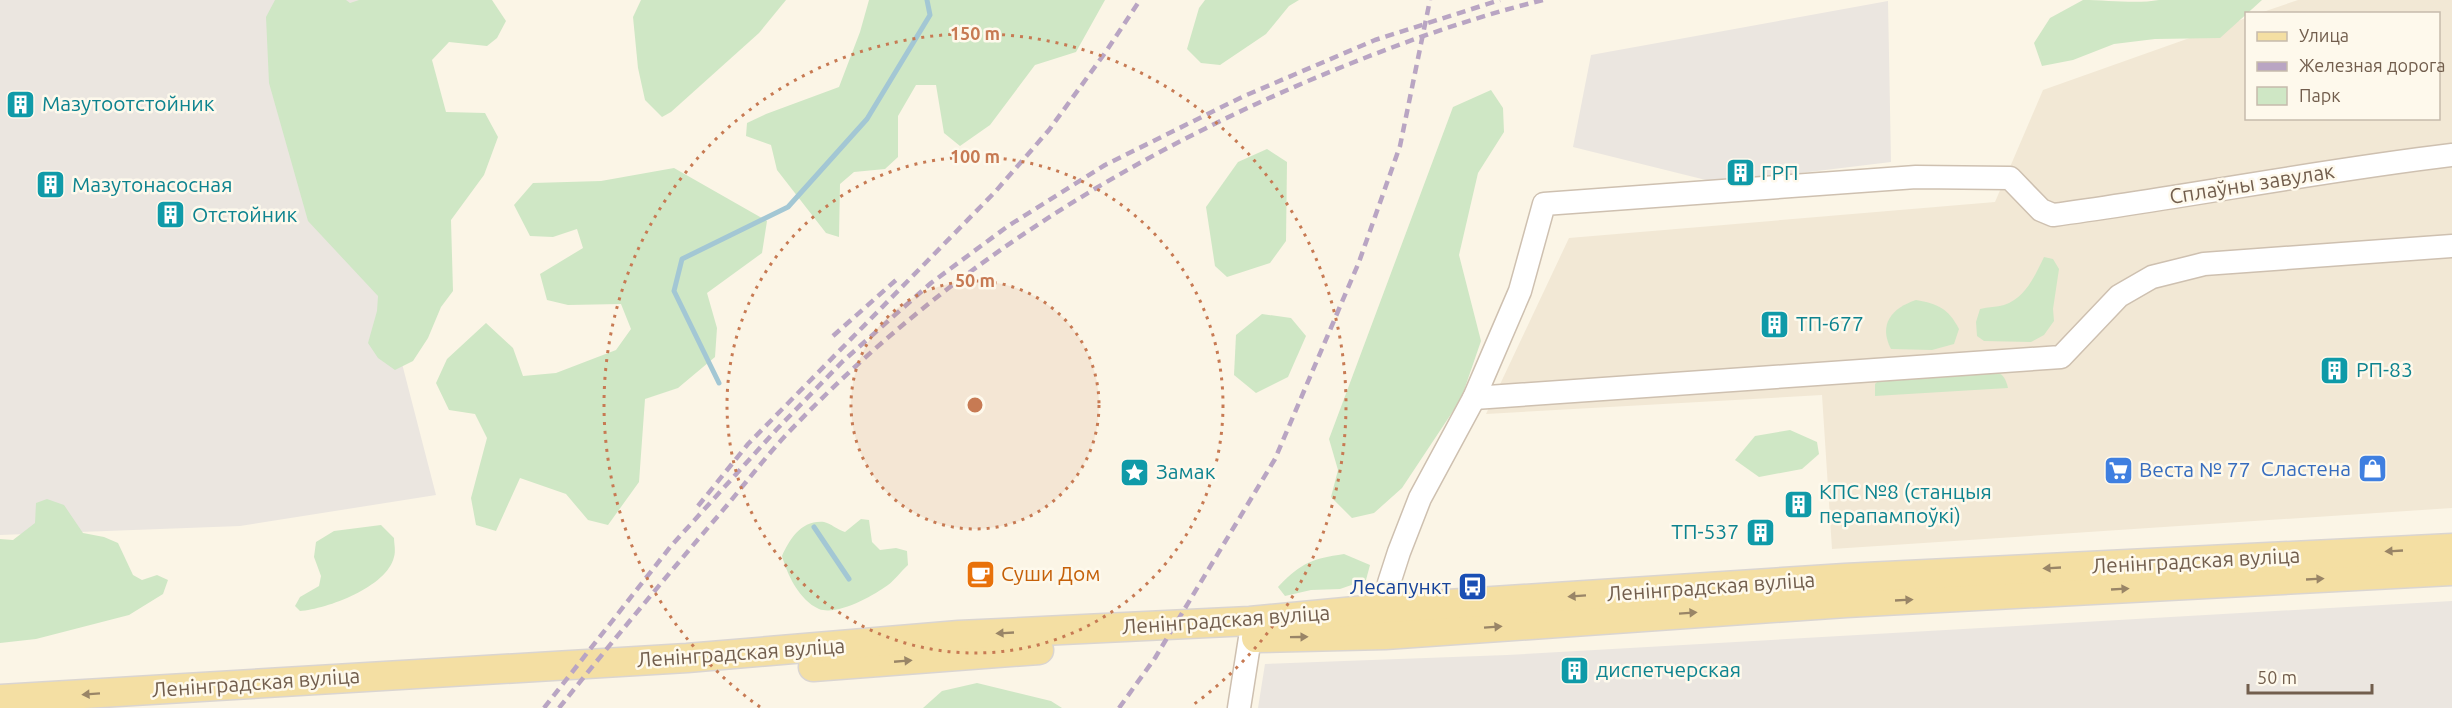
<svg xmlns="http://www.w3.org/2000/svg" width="2452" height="708" font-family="Ubuntu,sans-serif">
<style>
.residential{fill:#f2e8d5}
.industrial{fill:#ebe6e0}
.green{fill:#cfe7c5}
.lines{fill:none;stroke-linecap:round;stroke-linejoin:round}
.stream{stroke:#a3c7d4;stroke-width:5}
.minor-casing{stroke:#cec0b0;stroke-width:25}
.major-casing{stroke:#dad5d1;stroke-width:31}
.minor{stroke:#fff;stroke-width:22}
.major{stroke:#f4dfa3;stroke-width:28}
.rail{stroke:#b9a5c3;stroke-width:4.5;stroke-dasharray:9 6;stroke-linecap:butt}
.oneway{fill:#998567}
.ring{fill:none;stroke:#c77a53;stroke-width:3;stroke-dasharray:3 6}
.labels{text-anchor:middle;stroke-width:5;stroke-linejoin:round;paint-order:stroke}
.culture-label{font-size:21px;fill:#0d838f;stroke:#fef9ec;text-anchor:start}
.street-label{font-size:21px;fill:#725e4d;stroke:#fef9ec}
.shop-label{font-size:21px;fill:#366cbe;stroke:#fef9ec;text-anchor:end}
.food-label{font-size:21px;fill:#c56008;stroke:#fef9ec;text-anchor:start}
.transit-label{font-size:21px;fill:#164399;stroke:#fef9ec;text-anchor:end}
.centre{fill:#c77a53;stroke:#fef9ec;stroke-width:3}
.ring-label{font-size:18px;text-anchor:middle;font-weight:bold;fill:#c77a53;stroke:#fef9ec;stroke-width:5;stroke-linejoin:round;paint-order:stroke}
</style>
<rect width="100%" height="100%" fill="#fbf5e6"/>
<path class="residential" d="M2298 0H2452V508L1832 549 1822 395 1486 414 1569 238 1995 202 2043 90 2246 18V118H2438V14L2260 13Z"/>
<g class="industrial">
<path d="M0 0H365L399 352 436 495 240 526 0 535Z"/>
<path d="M1888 1 1891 162 1718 183 1573 147 1591 55Z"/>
<path d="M2452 601V708H1258L1265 664 1507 655Z"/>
</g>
<g class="green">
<path d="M275 0H346L350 3 359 0H492L506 21 497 38 487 46 449 42 432 60 446 112 485 113 498 137 484 175 451 220 453 291 441 307 428 338 413 361 395 370 378 358 368 343 377 311 378 296 308 221 269 83 266 17Z"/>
<path d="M641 0H786L759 33 671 112 662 117 645 100 638 68 633 17Z"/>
<path d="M869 0H1105L1076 52 1035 65 990 125 960 146 944 133 936 85H916L898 116V157L885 169 854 172 840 184 839 237 826 233 777 170 771 145 746 136 747 123 766 114 839 87 860 32Z"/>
<path d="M1205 0H1299L1289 6 1266 34 1220 65 1201 63 1187 49 1199 8Z"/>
<path d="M2083 0C2107 0 2137 4 2159 0H2262L2220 38 2155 39 2114 44 2073 60 2042 66 2034 43 2050 18Z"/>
<path d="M1491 90 1503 108 1504 132 1478 173 1459 255 1481 341 1461 399 1402 488 1374 513 1352 518 1331 497 1338 470 1329 439 1453 107Z"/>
<path d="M1267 149 1287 162 1286 241 1270 263 1227 277 1215 266 1206 207 1238 162Z"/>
<path d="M674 168 767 221 762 253 707 293 717 328 715 357 678 388 645 399 639 482 608 525 588 520 566 494 520 478 496 531 476 525 471 498 487 438 475 414 449 410 436 383 447 359 486 323 513 348 523 376 556 373 616 350 631 329 621 304 568 305 547 300 540 274 583 248 577 229 553 237 530 236 514 205 533 183 601 181Z"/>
<path d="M2044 257 2053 259 2059 269 2053 309 2054 321 2044 335 2031 342 1984 341 1977 336 1976 322 1980 309C1988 307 1997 307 2004 305 2026 298 2035 275 2044 257Z"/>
<path d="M1916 300C1938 304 1948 308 1959 329L1954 344 1932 350 1891 349C1878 324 1892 308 1916 300Z"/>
<path d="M1262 314 1291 318 1306 336 1288 377 1256 393 1234 375 1236 335Z"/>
<path d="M1995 372C2004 374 2006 380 2008 388L1875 396V384L1879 380Z"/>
<path d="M1790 430 1817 442 1819 454 1802 469 1759 477 1735 460 1755 436Z"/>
<path d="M47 499 64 505 83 533 104 537 118 543 133 575 142 580 157 575 168 580 163 594 129 615 36 639 0 643V539L13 540 35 523 36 503Z"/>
<path d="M861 519 869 520 872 542 880 550 896 548 907 551 908 565C901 571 895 580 888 585 873 596 837 616 819 609 799 600 787 574 782 556 790 539 801 520 824 522 830 523 838 530 845 532Z"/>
<path d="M381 525 394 538C394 543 396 551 394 557 387 587 327 609 300 611L295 606 300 597 319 586 321 576 314 557 316 542 334 531Z"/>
<path d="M1344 554 1370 565 1366 580 1340 589 1311 590 1285 596 1278 587C1302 562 1312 559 1344 554Z"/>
<path d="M977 683 1051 701 1062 708H923L942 691Z"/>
</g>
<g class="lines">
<g class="stream">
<path d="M719 383 674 291 682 259 788 207 867 119 930 15 927 0"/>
<path d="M814 527 849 579"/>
</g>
<defs>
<g id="minor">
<path d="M1474 398 2061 357 2119 296 2152 277 2204 264 2452 246"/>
<path d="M1386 623 1389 583 1399 552 1420 498 1474 398 1520 291 1544 204 1916 177 2010 178 2041 210 2053 215C2186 197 2318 171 2452 155"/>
<path d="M1239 708 1250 638"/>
</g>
<g id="major">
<path d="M1256 638 1385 635 1846 603 2452 571"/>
<path d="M813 667 1039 650"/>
<path d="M0 699 687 658 959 635 1250 621 1387 608 1845 578 2452 548"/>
</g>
</defs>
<use href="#minor" class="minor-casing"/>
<use href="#major" class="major-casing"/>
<use href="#minor" class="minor"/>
<use href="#major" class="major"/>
<g class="rail">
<path d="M833 336 896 280"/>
<path d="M698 506 748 444 995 192 1049 130 1105 53 1140 0"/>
<path d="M544 708 671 546 777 429 842 362 931 283 1008 226 1105 165 1242 97 1375 40 1500 0"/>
<path d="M559 708C611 643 664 579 718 516 741 489 762 461 786 435 933 279 1111 165 1308 81 1384 49 1462 20 1543 0"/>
<path d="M1119 708 1155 658 1275 459 1359 262 1400 146 1430 0"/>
</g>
</g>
<defs><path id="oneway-solid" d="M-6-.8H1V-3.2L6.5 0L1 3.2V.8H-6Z" transform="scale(1.5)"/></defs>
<g class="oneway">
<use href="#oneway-solid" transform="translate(2394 551) rotate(177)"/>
<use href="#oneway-solid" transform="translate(2052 568) rotate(177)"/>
<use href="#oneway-solid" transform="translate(2315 579) rotate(-3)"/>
<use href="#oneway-solid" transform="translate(2120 589) rotate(-3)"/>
<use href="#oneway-solid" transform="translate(1577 596) rotate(176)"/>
<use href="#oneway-solid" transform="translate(1904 600) rotate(-3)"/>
<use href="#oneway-solid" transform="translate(1688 613) rotate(-4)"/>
<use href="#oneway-solid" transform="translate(1493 627) rotate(-4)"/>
<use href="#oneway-solid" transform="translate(1005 633) rotate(177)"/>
<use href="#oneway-solid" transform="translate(1299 637) rotate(-1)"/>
<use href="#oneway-solid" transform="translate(903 661) rotate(-5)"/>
<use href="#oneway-solid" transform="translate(91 694) rotate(176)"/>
</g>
<circle cx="975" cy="405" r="124" fill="#c77a53" fill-opacity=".12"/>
<g class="ring">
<circle cx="975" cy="405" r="124"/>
<circle cx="975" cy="405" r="248"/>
<path d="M760 707A371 371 0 1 1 1190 707"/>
</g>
<defs>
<symbol id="building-square" viewBox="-11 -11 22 22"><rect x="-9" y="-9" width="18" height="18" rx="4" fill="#0f9aa8" stroke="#fef9ec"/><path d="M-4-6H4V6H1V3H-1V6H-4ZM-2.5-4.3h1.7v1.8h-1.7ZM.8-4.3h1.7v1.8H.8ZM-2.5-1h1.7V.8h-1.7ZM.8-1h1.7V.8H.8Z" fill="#fff"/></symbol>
<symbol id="shop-square" viewBox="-11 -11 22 22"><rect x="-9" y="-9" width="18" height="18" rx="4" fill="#3f7fe0" stroke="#fef9ec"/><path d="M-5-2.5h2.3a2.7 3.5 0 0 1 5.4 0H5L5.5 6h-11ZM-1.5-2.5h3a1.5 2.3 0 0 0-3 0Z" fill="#fff"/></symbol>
<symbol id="supermarket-square" viewBox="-11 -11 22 22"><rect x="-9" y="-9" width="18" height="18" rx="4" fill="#3f7fe0" stroke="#fef9ec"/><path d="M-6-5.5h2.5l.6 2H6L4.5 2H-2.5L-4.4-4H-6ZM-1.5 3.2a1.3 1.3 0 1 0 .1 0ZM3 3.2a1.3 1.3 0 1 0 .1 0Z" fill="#fff"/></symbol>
<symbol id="sight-square" viewBox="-11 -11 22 22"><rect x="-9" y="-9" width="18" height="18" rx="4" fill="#0f9aa8" stroke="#fef9ec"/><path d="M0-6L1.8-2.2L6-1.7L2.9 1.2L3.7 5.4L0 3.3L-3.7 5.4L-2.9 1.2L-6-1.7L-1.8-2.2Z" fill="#fff"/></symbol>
<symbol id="cafe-square" viewBox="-11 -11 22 22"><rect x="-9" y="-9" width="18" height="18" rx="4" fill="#e8710a" stroke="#fef9ec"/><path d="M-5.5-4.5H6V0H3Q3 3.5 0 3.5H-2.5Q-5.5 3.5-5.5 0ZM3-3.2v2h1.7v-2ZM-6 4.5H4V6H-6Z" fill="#fff"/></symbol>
<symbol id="bus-square" viewBox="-11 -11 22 22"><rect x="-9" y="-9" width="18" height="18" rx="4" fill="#1a4fb4" stroke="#fef9ec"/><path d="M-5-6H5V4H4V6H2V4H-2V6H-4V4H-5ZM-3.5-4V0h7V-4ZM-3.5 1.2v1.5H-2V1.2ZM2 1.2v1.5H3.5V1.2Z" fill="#fff"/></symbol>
</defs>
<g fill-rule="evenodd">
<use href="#building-square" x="4" y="88" width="33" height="33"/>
<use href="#building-square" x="1724" y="156" width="33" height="33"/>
<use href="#building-square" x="34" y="168" width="33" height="33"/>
<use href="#building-square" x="154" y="198" width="33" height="33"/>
<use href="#building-square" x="1758" y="308" width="33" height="33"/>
<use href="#building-square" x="2318" y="354" width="33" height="33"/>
<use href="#shop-square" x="2356" y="452" width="33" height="33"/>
<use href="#supermarket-square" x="2102" y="454" width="33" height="33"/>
<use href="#sight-square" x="1118" y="456" width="33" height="33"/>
<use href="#building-square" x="1782" y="488" width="33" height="33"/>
<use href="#building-square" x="1744" y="516" width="33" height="33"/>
<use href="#cafe-square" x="964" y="558" width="33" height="33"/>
<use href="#bus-square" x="1456" y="570" width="33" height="33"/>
<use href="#building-square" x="1558" y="654" width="33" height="33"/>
</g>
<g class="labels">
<g class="culture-label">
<text x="42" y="111">Мазутоотстойник</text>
<text x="1761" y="180">ГРП</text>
<text x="72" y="192">Мазутонасосная</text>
<text x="192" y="222">Отстойник</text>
<text x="1796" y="331">ТП-677</text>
<text x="2356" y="377">РП-83</text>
<text x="1156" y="479">Замак</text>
<text x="1819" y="499">КПС №8 (станцыя<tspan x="1819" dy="24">перапампоўкі)</tspan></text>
<text x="1739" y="539" text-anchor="end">ТП-537</text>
<text x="1596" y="677">диспетчерская</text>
</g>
<g class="street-label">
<text transform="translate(2252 184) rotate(-9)" y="7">Сплаўны завулак</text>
<text transform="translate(2196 561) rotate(-3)" y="7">Ленінградская вуліца</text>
<text transform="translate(1711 587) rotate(-4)" y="7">Ленінградская вуліца</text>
<text transform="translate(1226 620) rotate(-4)" y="7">Ленінградская вуліца</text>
<text transform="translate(741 653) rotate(-4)" y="7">Ленінградская вуліца</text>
<text transform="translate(256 683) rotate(-4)" y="7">Ленінградская вуліца</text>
</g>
<g class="shop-label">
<text x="2351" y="476">Сластена</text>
<text x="2139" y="477" text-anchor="start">Веста № 77</text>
</g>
<g class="food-label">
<text x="1001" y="581">Суши Дом</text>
</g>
<g class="transit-label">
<text x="1451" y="594">Лесапункт</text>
</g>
</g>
<circle cx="975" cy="405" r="9" class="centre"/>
<g class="ring-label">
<text x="975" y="40">150 m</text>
<text x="975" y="163">100 m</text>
<text x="975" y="287">50 m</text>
</g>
<rect x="2245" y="12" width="195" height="108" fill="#fef9ec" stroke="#c6bbac" stroke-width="1.5"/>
<rect x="2257" y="32" width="30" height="9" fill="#f4dfa3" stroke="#c6bbac" stroke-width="1.5"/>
<text x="2299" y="42" font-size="18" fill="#725e4d">Улица</text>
<rect x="2257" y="62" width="30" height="9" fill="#b9a5c3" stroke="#c6bbac" stroke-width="1.5"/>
<text x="2299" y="72" font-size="18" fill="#725e4d">Железная дорога</text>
<rect x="2257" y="87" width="30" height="18" fill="#cfe7c5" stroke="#c6bbac" stroke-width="1.5"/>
<text x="2299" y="102" font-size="18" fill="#725e4d">Парк</text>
<path d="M2248 684v9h124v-9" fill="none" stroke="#725e4d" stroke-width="3"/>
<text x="2257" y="684" font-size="18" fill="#725e4d" stroke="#fef9ec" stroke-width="4.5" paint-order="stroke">50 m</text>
</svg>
